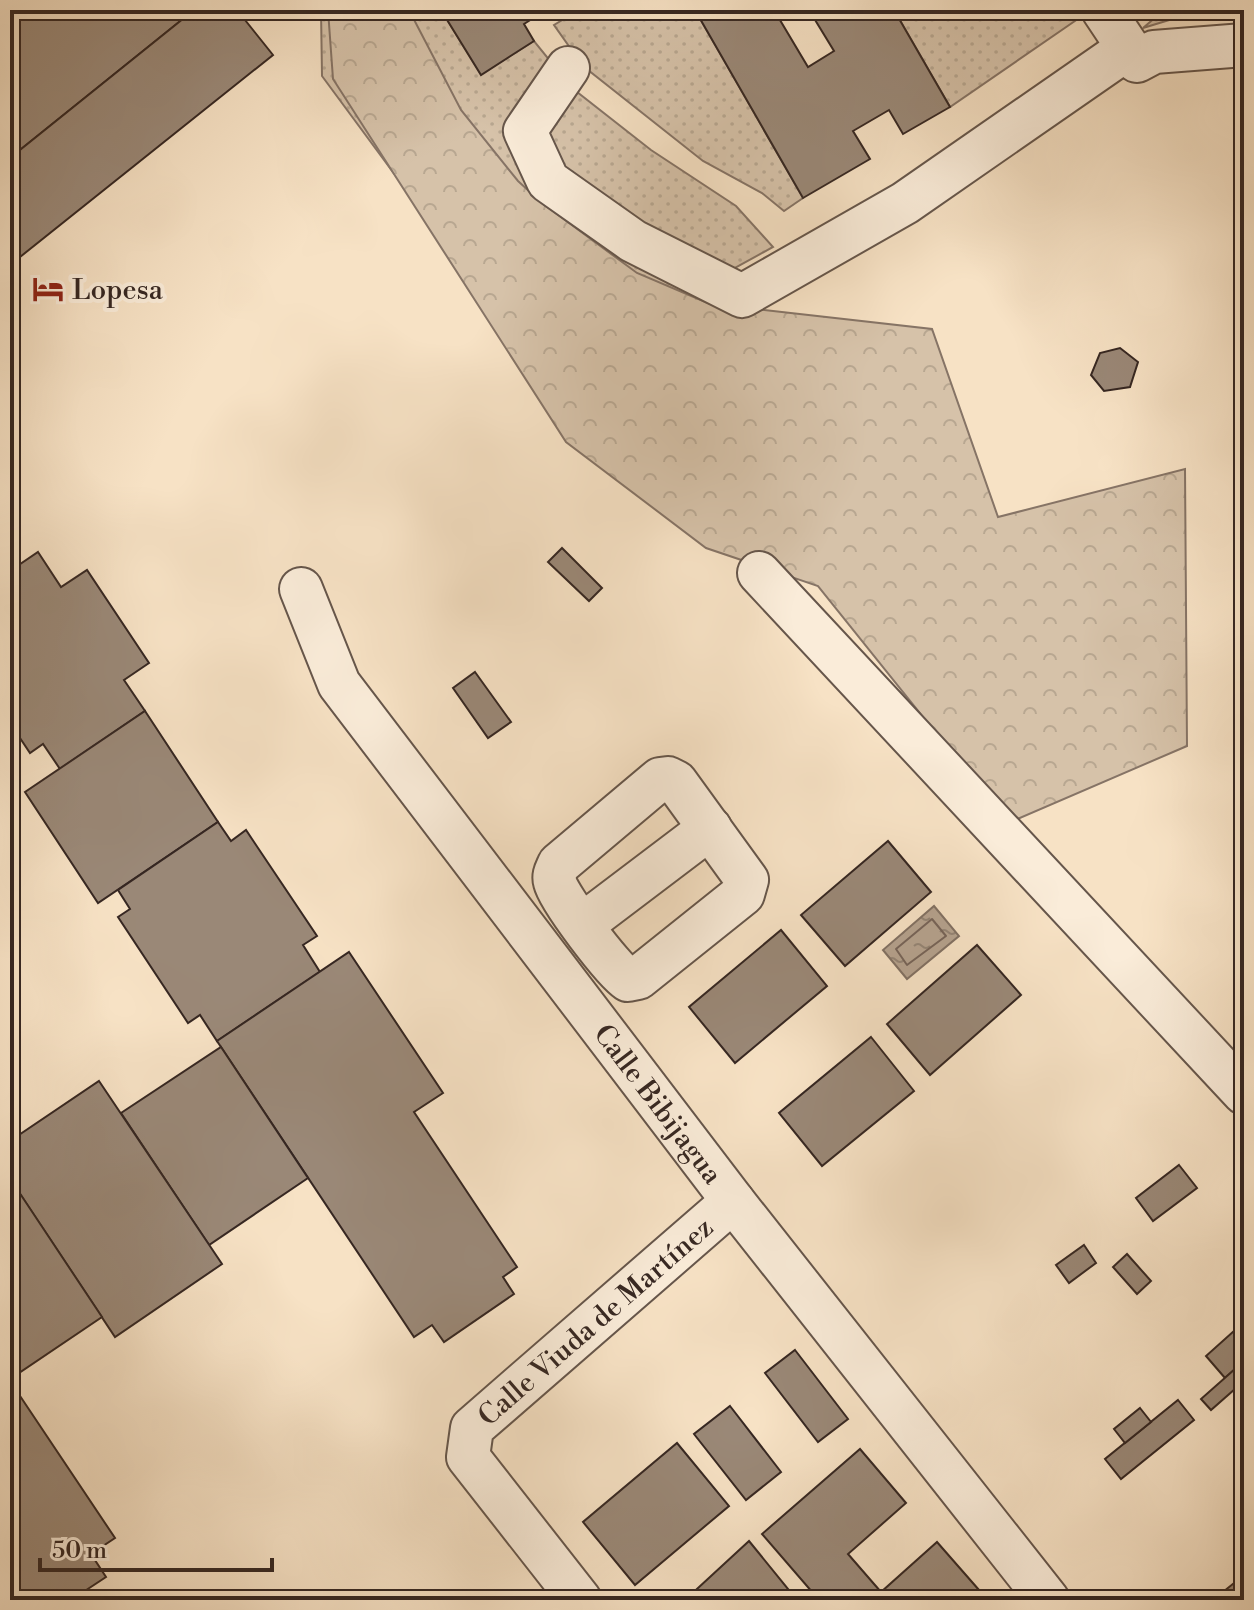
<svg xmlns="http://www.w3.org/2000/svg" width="1254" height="1610" font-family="'Libre Bodoni',serif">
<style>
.grass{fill:url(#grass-dots);stroke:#867466;stroke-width:2}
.forest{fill:url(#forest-crowns);stroke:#867466;stroke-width:2}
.water{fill:url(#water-ripples);stroke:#827163;stroke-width:2}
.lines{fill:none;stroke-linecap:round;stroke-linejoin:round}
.shore{stroke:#766458;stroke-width:2}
.building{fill:#9a8877;stroke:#362722;stroke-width:2}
.minor-casing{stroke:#66564b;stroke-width:46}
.minor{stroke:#faecd9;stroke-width:42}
.labels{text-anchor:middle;stroke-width:8;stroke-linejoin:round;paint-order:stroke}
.poi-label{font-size:28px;fill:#362722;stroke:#faecd9;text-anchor:start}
.street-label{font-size:28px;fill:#362722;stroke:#faecd9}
</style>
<defs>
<pattern id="grass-dots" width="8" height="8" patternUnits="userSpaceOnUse" patternTransform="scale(2)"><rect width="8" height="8" fill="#d6c2a9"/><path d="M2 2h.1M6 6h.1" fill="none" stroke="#b8a791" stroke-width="1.8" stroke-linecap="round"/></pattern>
<pattern id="forest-crowns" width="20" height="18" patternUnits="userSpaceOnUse" patternTransform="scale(2)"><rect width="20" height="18" fill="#d6c2a9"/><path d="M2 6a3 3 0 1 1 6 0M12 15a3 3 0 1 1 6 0" fill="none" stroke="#b8a791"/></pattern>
<pattern id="water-ripples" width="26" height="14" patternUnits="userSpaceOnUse" patternTransform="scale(2)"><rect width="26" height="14" fill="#b5a28e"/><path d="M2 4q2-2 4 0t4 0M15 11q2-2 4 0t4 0" fill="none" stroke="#948474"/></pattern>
</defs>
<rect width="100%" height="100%" fill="#f7e2c5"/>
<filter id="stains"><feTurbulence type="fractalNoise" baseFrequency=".0025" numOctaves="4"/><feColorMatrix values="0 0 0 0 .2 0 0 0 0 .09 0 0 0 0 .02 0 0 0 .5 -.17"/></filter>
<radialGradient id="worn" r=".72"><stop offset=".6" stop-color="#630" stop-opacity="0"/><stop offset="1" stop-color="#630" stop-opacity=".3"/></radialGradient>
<g class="grass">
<path d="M321 10H441L481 74 534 41 572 88 651 150 736 206 773 247 542 374 322 76Z"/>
<path d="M579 10H695L803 198 784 211 762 193 703 161 583 66 554 25Z"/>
<path d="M894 10H1087L1088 12 950 107Z"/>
<path d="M1164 10H1202L1143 28Z"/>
</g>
<path class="forest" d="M328 10H409L461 110 518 181 542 203 637 273 710 304 932 329 998 517 1185 469 1187 746 1008 823 818 586 706 548 566 442 333 79Z"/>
<path class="water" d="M934 906 959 936 907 979 883 950Z"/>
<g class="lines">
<path class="shore" d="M932 919 946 936 907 965 896 949Z"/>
</g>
<g class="building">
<path d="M10 10H194L10 158Z"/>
<path d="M194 10H237L273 55 10 265V158Z"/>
<path d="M291 10H308L296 19Z"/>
<path d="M441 10H546L524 24 534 41 481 75Z"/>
<path d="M560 10H579L565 19Z"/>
<path d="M695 10H774L808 67 834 51 809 10H894L950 107 903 134 889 110 853 131 870 159 803 198Z"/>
<path d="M1120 348 1138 362 1130 387 1104 391 1091 375 1100 353Z"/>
<path d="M562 548 602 588 589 601 548 562Z"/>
<path d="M38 552 61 587 87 570 149 663 124 680 145 711 60 769 43 744 30 753 10 723V571Z"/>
<path d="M475 672 511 722 488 738 453 688Z"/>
<path d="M145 711 218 822 98 903 25 792Z"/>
<path d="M218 822 231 841 246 830 317 936 303 945 320 972 217 1041 200 1015 188 1023 118 917 130 909 118 890Z"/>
<path d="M888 841 931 892 845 966 801 915Z"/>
<path d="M781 930 827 986 735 1063 689 1007Z"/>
<path d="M977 945 1021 995 930 1075 887 1024Z"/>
<path d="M349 952 443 1093 414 1112 517 1267 503 1277 514 1294 444 1342 432 1325 414 1337 217 1041Z"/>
<path d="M871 1037 914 1091 822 1166 779 1113Z"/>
<path d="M221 1047 308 1178 209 1245 121 1113Z"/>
<path d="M99 1081 222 1264 115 1337 10 1179V1141Z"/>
<path d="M1179 1165 1197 1188 1153 1221 1136 1198Z"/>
<path d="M15 1186 102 1317 10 1379V1189Z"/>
<path d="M1084 1245 1096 1263 1069 1283 1056 1265Z"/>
<path d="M1127 1254 1151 1281 1137 1294 1113 1267Z"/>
<path d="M1244 1322V1361L1225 1378 1206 1356Z"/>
<path d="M795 1350 848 1419 818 1442 765 1373Z"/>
<path d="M1244 1361V1381L1211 1410 1201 1399Z"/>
<path d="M10 1381 115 1538 91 1554 106 1577 71 1600H10Z"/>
<path d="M1178 1400 1194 1420 1121 1479 1105 1459Z"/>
<path d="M730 1406 781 1472 746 1500 694 1434Z"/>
<path d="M1140 1408 1151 1422 1125 1443 1114 1429Z"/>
<path d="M677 1443 729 1506 635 1585 583 1522Z"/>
<path d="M860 1449 906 1503 848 1554 881 1592 937 1542 979 1590 967 1600H819L762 1534Z"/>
<path d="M749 1541 797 1600H685Z"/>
<path d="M1244 1575V1600H1213Z"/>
</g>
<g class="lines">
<defs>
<g id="minor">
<path d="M1103 10 1137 61 1154 52 1244 45"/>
<path d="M568 68 525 131 548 181 633 241 742 296 905 203 1127 49"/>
<path d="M759 573 1244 1093"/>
<path id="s1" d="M301 589 339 684 733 1201 1048 1600"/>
<path d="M668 778 676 782 747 880 743 894 638 978 628 980C613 970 559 899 555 882 553 875 556 871 559 864L660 779Z"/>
<path d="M582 925 710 828"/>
<path id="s2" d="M580 1600 468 1457 472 1428 733 1201"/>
</g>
</defs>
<use href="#minor" class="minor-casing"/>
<use href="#minor" class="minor"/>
</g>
<defs>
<symbol id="hotel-bare" viewBox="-9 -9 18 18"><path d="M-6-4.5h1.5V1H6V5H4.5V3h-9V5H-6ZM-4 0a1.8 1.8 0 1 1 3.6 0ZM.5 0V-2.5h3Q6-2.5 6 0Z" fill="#8f2418" stroke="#faecd9" stroke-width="2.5" paint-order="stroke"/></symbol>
</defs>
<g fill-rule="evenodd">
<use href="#hotel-bare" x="26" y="267" width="44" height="44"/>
</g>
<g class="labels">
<g class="poi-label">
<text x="72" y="299">Lopesa</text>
</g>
<g class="street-label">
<text dy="10" stroke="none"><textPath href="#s1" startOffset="630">Calle Bibijagua</textPath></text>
<text dy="10" stroke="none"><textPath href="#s2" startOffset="374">Calle Viuda de Martínez</textPath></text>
</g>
</g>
<rect width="1254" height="1610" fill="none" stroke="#f7e2c5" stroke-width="40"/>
<rect x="12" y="12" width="1230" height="1586" fill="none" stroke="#362722" stroke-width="4"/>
<rect x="20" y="20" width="1214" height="1570" fill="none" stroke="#362722" stroke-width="2"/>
<path d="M40 1558v12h232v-12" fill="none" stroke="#362722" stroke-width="4"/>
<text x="52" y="1558" font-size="24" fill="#362722" stroke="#faecd9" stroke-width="6" paint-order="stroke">50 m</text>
<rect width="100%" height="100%" filter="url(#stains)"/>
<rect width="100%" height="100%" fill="url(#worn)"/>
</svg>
